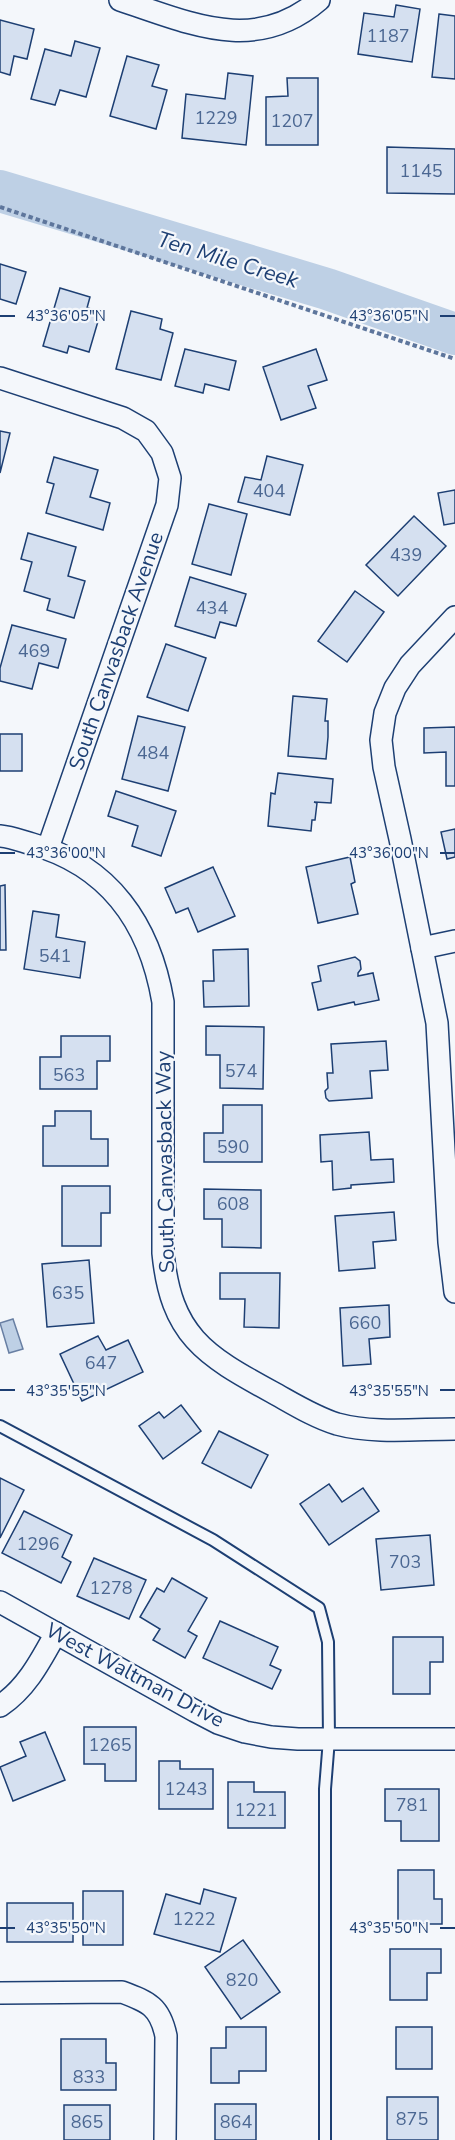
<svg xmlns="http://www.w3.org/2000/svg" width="455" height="2140" font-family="'Nunito Sans',sans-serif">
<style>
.water{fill:#bed0e5;stroke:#687fa3;stroke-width:1.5}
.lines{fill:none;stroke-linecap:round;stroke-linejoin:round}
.river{stroke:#bed0e5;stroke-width:42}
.building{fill:#d5e0f0;stroke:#1d3f73;stroke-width:1.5}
.service-casing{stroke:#1d3f73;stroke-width:14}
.minor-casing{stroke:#1d3f73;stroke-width:24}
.path{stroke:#5e769c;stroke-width:4;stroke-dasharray:4.5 3;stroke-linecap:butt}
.service{stroke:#f4f7fb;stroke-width:10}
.minor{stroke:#f4f7fb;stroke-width:21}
.ticks{fill:none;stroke:#1d3f73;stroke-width:2}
.labels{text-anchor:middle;stroke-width:4.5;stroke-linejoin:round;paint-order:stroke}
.number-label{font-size:18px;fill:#4b6792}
.street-label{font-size:21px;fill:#1d3f73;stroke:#f4f7fb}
.water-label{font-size:22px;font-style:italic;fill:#1d3f73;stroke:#f4f7fb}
.ticks-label{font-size:15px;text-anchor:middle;fill:#1d3f73;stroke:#f4f7fb;stroke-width:4.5;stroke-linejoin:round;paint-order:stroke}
</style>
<rect width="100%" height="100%" fill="#f4f7fb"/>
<path class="water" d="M13 1319 23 1349 9 1353 0 1323Z"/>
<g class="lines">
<path class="river" d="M0 191 327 289 455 334"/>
</g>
<g class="building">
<path d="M396 5 420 9 412 62 358 54 364 13 394 17Z"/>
<path d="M439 14 455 16V79L432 77Z"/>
<path d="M0 20 34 29 27 59 14 56 10 75 0 72Z"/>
<path d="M75 41 100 48 86 97 60 90 55 105 31 99 45 49 71 56Z"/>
<path d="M127 56 159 65 152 86 167 90 156 129 110 116Z"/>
<path d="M228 73 253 76 246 145 182 138 186 94 225 99Z"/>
<path d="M287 78H318V145H266V97L288 96Z"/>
<path d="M387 147 455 149V194L387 193Z"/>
<path d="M0 264 26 272 16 304 0 299Z"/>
<path d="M60 288 90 297 87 308 101 311 89 352 69 346 67 353 43 346Z"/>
<path d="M131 311 162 319 160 329 173 333 161 380 116 369Z"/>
<path d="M185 349 236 361 229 390 205 384 203 393 175 386Z"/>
<path d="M316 349 327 380 308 386 316 408 281 420 263 367Z"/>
<path d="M0 431 10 433 0 473Z"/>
<path d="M267 456 303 465 290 515 238 502 245 477 261 480Z"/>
<path d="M54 457 98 470 90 497 110 503 103 530 46 513 54 484 47 482Z"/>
<path d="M455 490V523L444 525 438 493Z"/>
<path d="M209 504 247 514 231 575 192 564Z"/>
<path d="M414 516 446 546 398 596 366 565Z"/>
<path d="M28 533 76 547 68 576 85 581 74 618 47 610 50 599 24 591 32 562 21 559Z"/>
<path d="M190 577 246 594 236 626 220 622 215 638 175 626Z"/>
<path d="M355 591 384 612 347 662 318 641Z"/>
<path d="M12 625 66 639 58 668 39 663 32 689 0 681V668Z"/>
<path d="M166 644 206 658 188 711 147 697Z"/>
<path d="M293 696 327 699 325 721H328V737L326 759 288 756Z"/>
<path d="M138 716 185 727 168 791 122 779Z"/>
<path d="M455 727V786H446V752L424 753V728Z"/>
<rect x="0" y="734" width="22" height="37"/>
<path d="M278 773 333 779 331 803 314 802 317 803 315 820H312L311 831 268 826 271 793 275 794Z"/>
<path d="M116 791 176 811 161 856 132 846 138 826 108 816Z"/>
<path d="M455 829V857L447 859 441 832Z"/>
<path d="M350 857 355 882 351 884 358 914 318 923 306 867Z"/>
<path d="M213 867 235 916 198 932 188 908 176 913 165 888Z"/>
<path d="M5 885 6 950H0V886Z"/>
<path d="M33 911 59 915 56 937 85 942 80 978 24 969Z"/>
<path d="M248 949 249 1006 204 1007 203 981H214L213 950Z"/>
<path d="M355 957 360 961 361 969 358 973V976L373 973 379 1000 355 1005 354 1002 318 1010 312 983 321 981 318 966Z"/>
<path d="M206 1026 264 1027 263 1089 220 1088V1055H206Z"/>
<path d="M61 1036H110V1061H97V1089H40V1057H61Z"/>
<path d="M386 1041 388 1070 370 1071 372 1098 329 1101 326 1098 325 1091 328 1088 327 1073H333L331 1044Z"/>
<path d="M223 1105H262V1162H204V1133H223Z"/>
<path d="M55 1111H91V1139H108V1166H43V1126H55Z"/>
<path d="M369 1132 371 1160 393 1159 394 1182 351 1185V1188L333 1190 332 1161 321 1162 320 1135Z"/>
<path d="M62 1186H110V1213H101V1246H62Z"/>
<path d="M204 1189 261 1190V1248L222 1247V1219H204Z"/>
<path d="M394 1212 396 1240 373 1242 375 1268 339 1271 335 1216Z"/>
<path d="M89 1260 94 1323 47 1327 42 1264Z"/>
<path d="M220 1273H280L279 1328 244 1327 245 1299H220Z"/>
<path d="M389 1305 390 1337 369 1339 371 1364 343 1366 340 1308Z"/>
<path d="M98 1336 106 1350 128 1340 143 1372 82 1401 60 1354Z"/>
<path d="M181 1405 201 1431 163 1459 139 1426 159 1412 164 1418Z"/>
<path d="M219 1431 268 1455 251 1488 202 1463Z"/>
<path d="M0 1478 24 1490 0 1538Z"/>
<path d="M329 1484 342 1502 363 1488 379 1511 329 1545 300 1504Z"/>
<path d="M24 1511 72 1535 62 1557 71 1562 61 1583 2 1553Z"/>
<path d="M430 1535 434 1585 381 1590 376 1539Z"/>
<path d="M94 1558 146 1580 129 1619 77 1596Z"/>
<path d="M172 1578 207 1598 188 1631 197 1636 185 1658 153 1640 160 1629 140 1617 157 1588 164 1592Z"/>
<path d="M220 1621 278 1647 270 1665 281 1670 272 1689 203 1658Z"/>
<path d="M393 1637H443V1662H430V1694H393Z"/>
<path d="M84 1727H136V1781H105V1764H84Z"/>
<path d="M45 1732 65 1780 13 1801 0 1767 26 1756 20 1742Z"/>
<path d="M159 1761H180V1769H213V1809H159Z"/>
<path d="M228 1782H254V1792H285V1828H228Z"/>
<path d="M385 1789H439V1841H401V1821H385Z"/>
<path d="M398 1870H434V1899H442V1924H398Z"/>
<path d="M204 1889 236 1898 220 1952 154 1934 166 1894 200 1904Z"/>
<rect x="83" y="1891" width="40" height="54"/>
<rect x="7" y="1903" width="66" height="39"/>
<path d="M243 1940 280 1992 241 2019 205 1967Z"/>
<path d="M390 1949H441V1973H427V2000H390Z"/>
<path d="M226 2027H266V2071H239V2083H211V2048H226Z"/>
<rect x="396" y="2027" width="36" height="42"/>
<path d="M61 2039H106V2063H116V2090H61Z"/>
<rect x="387" y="2097" width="51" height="43"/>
<rect x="215" y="2104" width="41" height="36"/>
<rect x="64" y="2105" width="46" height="35"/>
</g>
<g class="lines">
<defs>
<path id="service" d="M0 1426 213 1540 319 1608 328 1642 329 1739 325 1789V2140"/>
<g id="minor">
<path d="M120 0C190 23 255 55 319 0"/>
<path d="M0 378 123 418 146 431 162 453 170 478 167 505 48 848"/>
<path d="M455 617 410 665 395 688 385 713 381 740 384 767 400 839 437 1023 449 1242 455 1292"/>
<path d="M0 836C11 837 21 841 32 844 110 866 150 925 163 1002V1253C171 1335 204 1355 272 1392 292 1403 314 1417 337 1424 374 1434 417 1429 455 1429"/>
<path d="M422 948 455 941"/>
<path d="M0 1602 195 1711 218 1723 245 1732 271 1737 298 1739H455"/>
<path d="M0 1706C27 1688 41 1660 56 1633"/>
<path d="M0 1993 122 1992C149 2002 160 2007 166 2036L165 2140"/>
</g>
</defs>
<use href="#service" class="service-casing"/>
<use href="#minor" class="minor-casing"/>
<path class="path" d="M0 207 455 359"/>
<use href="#service" class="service"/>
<use href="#minor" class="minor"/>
</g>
<path class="ticks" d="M0 316H15M440 316H455M0 853H15M440 853H455M0 1390H15M440 1390H455M0 1928H15M440 1928H455"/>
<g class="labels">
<g class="number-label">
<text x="388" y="42">1187</text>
<text x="216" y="124">1229</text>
<text x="292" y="127">1207</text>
<text x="421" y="177">1145</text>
<text x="269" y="497">404</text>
<text x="406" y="561">439</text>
<text x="212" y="614">434</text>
<text x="34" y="657">469</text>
<text x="153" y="759">484</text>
<text x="55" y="962">541</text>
<text x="241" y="1077">574</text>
<text x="69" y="1081">563</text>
<text x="233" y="1153">590</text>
<text x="233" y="1210">608</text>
<text x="68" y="1299">635</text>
<text x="365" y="1329">660</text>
<text x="101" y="1369">647</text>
<text x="38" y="1550">1296</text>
<text x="405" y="1568">703</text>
<text x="111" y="1594">1278</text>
<text x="110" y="1751">1265</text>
<text x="186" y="1795">1243</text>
<text x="412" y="1811">781</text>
<text x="256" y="1816">1221</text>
<text x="194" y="1925">1222</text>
<text x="242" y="1986">820</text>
<text x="89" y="2083">833</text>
<text x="412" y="2125">875</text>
<text x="87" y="2128">865</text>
<text x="236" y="2128">864</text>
</g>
<g class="street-label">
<text transform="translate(116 651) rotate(-71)" y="7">South Canvasback Avenue</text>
<text transform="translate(165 1162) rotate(-91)" y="7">South Canvasback Way</text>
<text transform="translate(135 1675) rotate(28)" y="7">West Waltman Drive</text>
</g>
<g class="water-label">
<text transform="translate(228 259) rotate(17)" y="8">Ten Mile Creek</text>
</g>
</g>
<g class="ticks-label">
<text x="66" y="321">43°36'05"N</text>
<text x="389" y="321">43°36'05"N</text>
<text x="66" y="858">43°36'00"N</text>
<text x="389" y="858">43°36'00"N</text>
<text x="66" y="1396">43°35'55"N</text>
<text x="389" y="1396">43°35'55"N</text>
<text x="66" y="1933">43°35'50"N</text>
<text x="389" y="1933">43°35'50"N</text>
</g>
</svg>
